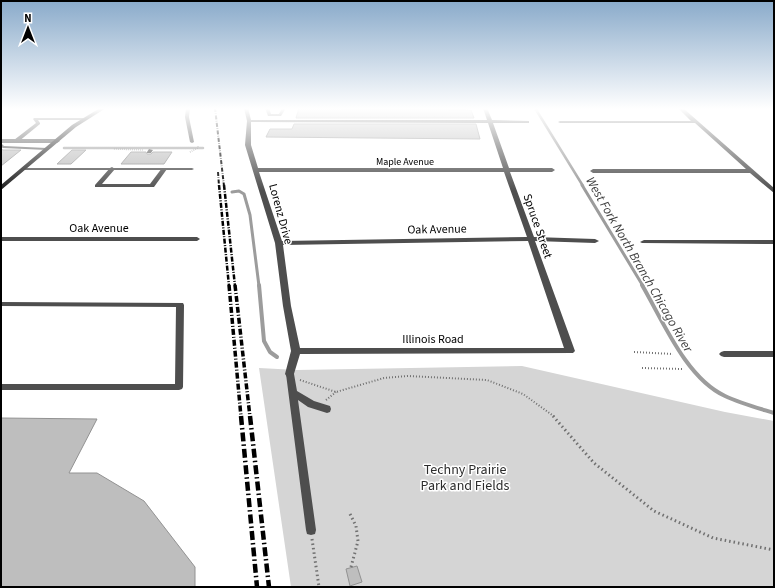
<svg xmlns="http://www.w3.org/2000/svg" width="775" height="588" font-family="'Source Sans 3',sans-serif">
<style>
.green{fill:#d5d5d5}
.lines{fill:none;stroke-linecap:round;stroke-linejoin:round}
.stream-far2{stroke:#9c9c9c;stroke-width:2.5}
.stream-far1{stroke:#9c9c9c;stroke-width:3}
.stream{stroke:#9c9c9c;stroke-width:4}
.building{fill:#bebebe;stroke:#929292}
.path-far2{stroke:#707070;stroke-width:1.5;stroke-dasharray:0.5 1.5;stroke-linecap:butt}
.path-far1{stroke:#707070;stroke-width:2;stroke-dasharray:1 2;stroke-linecap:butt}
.path{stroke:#707070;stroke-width:3;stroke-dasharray:1.5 3;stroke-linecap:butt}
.service{fill:#4e4e4e;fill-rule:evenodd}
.minor{fill:#4e4e4e;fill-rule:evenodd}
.secondary{fill:#1b1b1b;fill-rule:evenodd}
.rail-far3{stroke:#000;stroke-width:2;stroke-dasharray:4 1.5 0.5 1.5;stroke-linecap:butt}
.rail-far2{stroke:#000;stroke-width:2.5;stroke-dasharray:5 1.5 1 1.5;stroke-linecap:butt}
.rail-far1{stroke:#000;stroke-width:3.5;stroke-dasharray:6 2 1 2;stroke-linecap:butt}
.rail{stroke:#000;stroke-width:4.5;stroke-dasharray:9 3 1.5 3;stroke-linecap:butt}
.labels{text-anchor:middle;stroke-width:3;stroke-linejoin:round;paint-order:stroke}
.far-street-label{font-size:10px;fill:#000;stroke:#fff}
.street-label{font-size:12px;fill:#000;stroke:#fff}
.water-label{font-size:13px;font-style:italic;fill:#3d3d3d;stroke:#fff}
.near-park-label{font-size:14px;fill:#2c2c2c;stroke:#fff}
</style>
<rect width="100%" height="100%" fill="#fff"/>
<path class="green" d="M522 366 725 412 774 421V587H291L259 368 297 370Z"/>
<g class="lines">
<g class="stream-far2">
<path d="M535 108 583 186"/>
<path d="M64 148H203"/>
</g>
<g class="stream-far1">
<path d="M582 185 643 286"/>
<path d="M232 192 239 191 244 194 250 215 259 286"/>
</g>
<g class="stream">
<path d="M259 285 264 341 270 352 277 357"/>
<path d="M642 285C663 321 686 378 725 396 740 403 758 408 774 413"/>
</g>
</g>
<g class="building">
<path d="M299 108 471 110 474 118H296Z"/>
<path d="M294 124H476L480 139 266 137 270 129H292Z"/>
<path d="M1 149 3 150H21L1 166Z"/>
<path d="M72 150H86L71 164H57Z"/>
<path d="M131 152H146L147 154H151L153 152H172L164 164H121Z"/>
<path d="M1 418 97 419 69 473H97L144 501 195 567V587H1Z"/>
<path d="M357 566 362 582 350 586 346 569Z"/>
</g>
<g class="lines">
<g class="path-far2">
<path d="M114 149 143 150"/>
<path d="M190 152 198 148V146"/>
</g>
<g class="path-far1">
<path d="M634 352 673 354"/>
<path d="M642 368 682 369"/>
<path d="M300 380 336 392 384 378 408 376 487 380 523 394 555 417"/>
<path d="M326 400 336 392"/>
</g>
<g class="path">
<path d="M553 416 594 463 654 511 713 538 774 550"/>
<path d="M350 514 356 526 358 541 351 567"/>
<path d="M312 539 319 587"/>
</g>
<g class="service">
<path d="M90 108H103L104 109 102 110Z"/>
<path d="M186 108H190L189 117 194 142 192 143 190 142 185 117Z"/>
<path d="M265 108H269L271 114H279L282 108H286L281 116H268Z"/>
<path d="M34 118H85L87 119 85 120H38L40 123V124L18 142H14V140L36 123 33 119Z"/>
<path d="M1 143 4 146 47 148 49 149 47 150 3 148 1 147Z"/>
<path d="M149 149 153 150 151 153H147V152Z"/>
<path d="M21 168H192L194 169 192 170H21Z"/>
<path d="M1 302 183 303 184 305 183 387 182 389 179 390H1V384H175L176 307 1 306Z"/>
<path d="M290 371 293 372 294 374 297 391 314 401 330 406 331 409 330 412 327 413 308 407 298 400 316 530 315 534 311 535 307 534 306 530 286 374 287 372Z"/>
</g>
<g class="minor">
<path d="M244 108H248L251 120H487L483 108H487L492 120 529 121V123H493L509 168H552L555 170 552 172H510L534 237 595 239 599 241 595 243 535 241 575 351 573 353 300 354 293 377 290 378 287 377 285 374 291 351 283 306 275 243 245 145 247 121ZM251 122 488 123 503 168H258L251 145ZM259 172H504L527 237 282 241ZM528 241 564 348H300L291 306 283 245Z"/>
<path d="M678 108H683L774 188V193L750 173H593L590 171 593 169H746L695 123H560L558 122 560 121H691Z"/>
<path d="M1 139H57L60 141 57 143H1Z"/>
<path d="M112 167 115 169 102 184H150L162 168 167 169 154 187H95V185L110 168Z"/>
<path d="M1 237H197L200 239 197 241H1Z"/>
<path d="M644 240H774V244L642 243 640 242Z"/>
<path d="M724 351H774V357H724L721 356 719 354 721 352Z"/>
</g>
<path class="secondary" d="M100 108H106L76 127 1 190V185L72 125Z"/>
<g class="rail-far3">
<path d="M215 108 224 186"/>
<path d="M218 172 219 186"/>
</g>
<g class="rail-far2">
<path d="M219 185 229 286"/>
<path d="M224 185 235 286"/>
</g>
<g class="rail-far1">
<path d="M229 285 241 417"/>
<path d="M235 285 250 417"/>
</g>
<g class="rail">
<path d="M241 416 257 587"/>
<path d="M250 416 269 587"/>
</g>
</g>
<linearGradient id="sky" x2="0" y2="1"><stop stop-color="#89aaca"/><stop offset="0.57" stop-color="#fff"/><stop offset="1" stop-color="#fff" stop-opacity="0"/></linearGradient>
<rect width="775" height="191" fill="url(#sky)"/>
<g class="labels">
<g class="far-street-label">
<text x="405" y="165">Maple Avenue</text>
</g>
<g class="street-label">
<text transform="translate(281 214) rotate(75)" y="4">Lorenz Drive</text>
<text transform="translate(538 226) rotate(71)" y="4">Spruce Street</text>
<text x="99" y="232">Oak Avenue</text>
<text transform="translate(437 229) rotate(-1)" y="4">Oak Avenue</text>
<text x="433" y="343">Illinois Road</text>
</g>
<g class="water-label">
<text transform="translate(640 264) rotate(60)" y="5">West Fork North Branch Chicago River</text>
</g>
<g class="near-park-label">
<text x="465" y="474">Techny Prairie<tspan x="465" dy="16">Park and Fields</tspan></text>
</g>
</g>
<rect width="775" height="588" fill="none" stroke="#000000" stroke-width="4"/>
<g transform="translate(28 28)" stroke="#ffffff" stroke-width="3" paint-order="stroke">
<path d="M0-3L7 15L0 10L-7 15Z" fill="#000000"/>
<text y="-6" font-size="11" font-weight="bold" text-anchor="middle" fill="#000000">N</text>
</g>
</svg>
